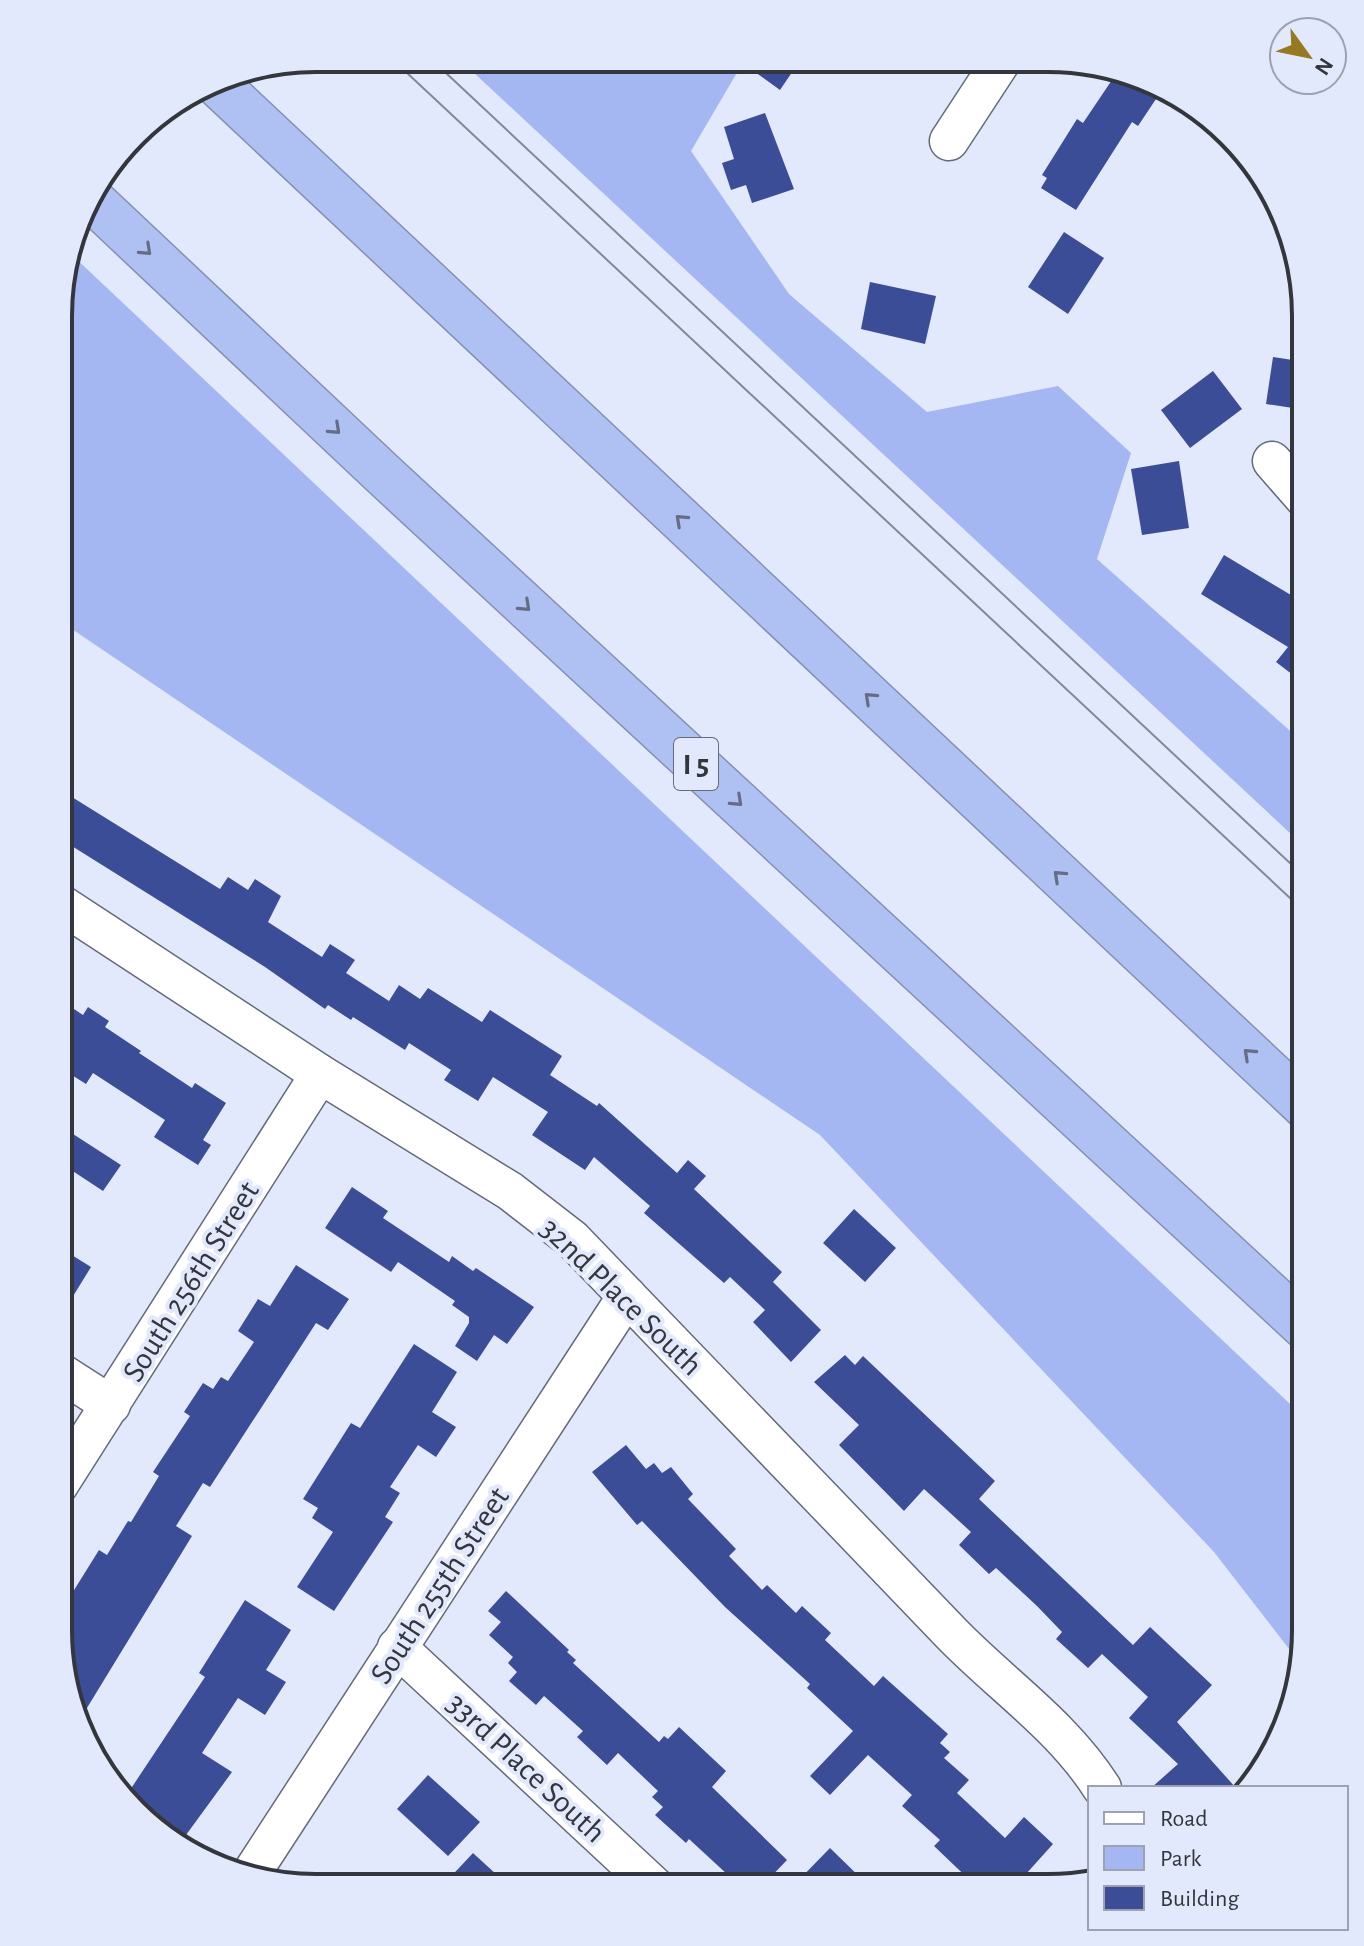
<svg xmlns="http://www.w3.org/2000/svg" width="1364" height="1946" font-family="'Alegreya Sans',sans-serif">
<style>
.green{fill:#a5b7f2}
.building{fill:#3c4d98}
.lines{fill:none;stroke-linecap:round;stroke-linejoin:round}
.minor-casing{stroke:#646a7a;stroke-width:41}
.highway-casing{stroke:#8490b3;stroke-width:47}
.minor{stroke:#fff;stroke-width:38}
.highway{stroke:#afc0f3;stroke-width:44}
.tram{stroke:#848895;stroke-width:2}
.oneway{stroke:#656d86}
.labels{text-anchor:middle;stroke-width:8;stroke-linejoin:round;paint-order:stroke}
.shield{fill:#e3e9fd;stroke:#686c77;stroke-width:2}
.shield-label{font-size:30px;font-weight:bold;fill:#34363d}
.street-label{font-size:32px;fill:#34363d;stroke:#e3e9fd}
.rim{fill:none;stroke:#34363d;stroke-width:4}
</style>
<rect width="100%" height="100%" fill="#e3e9fd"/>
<g class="green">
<path d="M458 58 745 59 691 151 789 294 927 412 1058 386 1131 453 1097 559 1306 745V848Z"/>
<path d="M70 253 1306 1419 1305 1647 1300 1663 1214 1552 820 1135 60 621V282Z"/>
</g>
<g class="building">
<path d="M737 59H801L780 90Z"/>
<path d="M1116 74 1160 93 1138 126 1132 122 1076 210 1041 188 1047 178 1042 175 1077 119 1083 123Z"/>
<path d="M765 113 794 189 752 203 746 185 731 190 722 163 734 159 724 127Z"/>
<path d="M1064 232 1104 258 1068 314 1028 287Z"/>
<path d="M870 282 936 296 925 344 861 329Z"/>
<path d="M1273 357 1306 362V410L1266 404Z"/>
<path d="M1213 371 1242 409 1190 448 1161 410Z"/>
<path d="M1179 461 1189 528 1142 535 1131 469Z"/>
<path d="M1224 555 1306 604V685L1276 662 1288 647 1201 594Z"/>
<path d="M59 789 220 889 228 877 248 890 255 879 281 896 268 922 322 957 330 944 355 960 346 973 389 1001 399 985 420 999 428 988 482 1022 490 1010 562 1056 550 1075 597 1106 599 1103 677 1173 688 1160 706 1176 694 1189 782 1272 773 1282 821 1330 791 1362 753 1322 765 1310 730 1277 724 1283 644 1213 650 1206 594 1157 585 1170 532 1135 548 1112 493 1077 478 1101 444 1080 451 1070 409 1043 405 1050 353 1017 351 1020 328 1005 325 1009 265 967 59 838Z"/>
<path d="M59 999 83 1015 88 1007 109 1021 105 1027 141 1051 139 1053 192 1088 195 1083 226 1103 203 1140 211 1145 198 1165 154 1137 165 1120 93 1073 86 1084 59 1067Z"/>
<path d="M73 1134 121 1165 103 1191 59 1162Z"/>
<path d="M352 1187 388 1211 383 1218 449 1262 452 1256 473 1271 476 1268 534 1307 507 1344 494 1335 477 1361 455 1346 469 1323V1317L452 1305 455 1301 398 1262 391 1272 325 1228Z"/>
<path d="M854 1209 896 1248 865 1282 823 1243Z"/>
<path d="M59 1247 91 1267 59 1319Z"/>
<path d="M296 1265 349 1299 328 1330 316 1323 210 1487 203 1483 176 1526 192 1536 79 1721 65 1662 74 1649 60 1640 58 1597 66 1603 99 1550 107 1555 128 1521 131 1522 159 1476 153 1472 190 1416 184 1412 203 1383 213 1389 221 1377 228 1381 254 1342 238 1331 258 1299 270 1306Z"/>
<path d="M414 1344 457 1372 432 1412 456 1427 436 1457 418 1445 390 1487 400 1493 385 1517 393 1522 334 1611 297 1587 333 1532 312 1518 318 1508 303 1499 351 1423 360 1428Z"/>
<path d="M845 1355 855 1365 863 1356 995 1481 979 1499 1133 1645 1150 1627 1212 1685 1177 1722 1236 1788H1151L1178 1764 1129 1718 1148 1697 1102 1654 1088 1668 1056 1639 1062 1632 1037 1606 996 1568 989 1574 959 1545 971 1532 924 1489 904 1511 839 1445 859 1425 814 1382Z"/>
<path d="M626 1445 646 1469 654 1463 662 1473 671 1467 693 1494 688 1499 736 1549 729 1556 762 1590 767 1585 796 1613 802 1606 831 1633 825 1640 874 1686 883 1676 948 1734 940 1743 950 1752 944 1758 969 1780 957 1793 1005 1838 1024 1817 1053 1844 1026 1874 1040 1888H978L934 1846 940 1840 902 1806 912 1795 868 1755 830 1795 810 1776 853 1731 807 1688 810 1684 725 1607 642 1521 637 1525 592 1472Z"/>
<path d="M506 1591 569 1650 567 1652 576 1660 573 1663 659 1742 664 1736 668 1739 679 1727 726 1771 712 1787 787 1860 761 1887H741L689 1839 686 1843 655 1815 663 1807 652 1797 658 1791 618 1753 607 1765 577 1737 583 1731 544 1696 536 1705 509 1681 517 1672 508 1663 513 1657 489 1635 501 1622 488 1611Z"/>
<path d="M245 1600 291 1630 266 1670 286 1682 265 1715 238 1698 202 1753 232 1772 178 1846 128 1793 205 1677 199 1673Z"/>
<path d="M428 1775 480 1822 448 1856 397 1809Z"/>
<path d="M830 1848 871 1888 792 1887Z"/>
<path d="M473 1853 509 1886H442Z"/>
</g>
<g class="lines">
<defs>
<g id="minor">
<path d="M949 141 1002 60"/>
<path d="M1272 461 1306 500"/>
<path d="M59 903 320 1074 510 1191 572 1239C699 1370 824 1501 950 1632 1001 1685 1062 1725 1102 1788"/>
<path d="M58 1371 111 1405"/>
<path d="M58 1486 320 1074"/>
<path d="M397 1647 655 1887"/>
<path d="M251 1874 627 1296"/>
</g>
<g id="highway">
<path d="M215 82 1306 1107"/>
<path d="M89 197 384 475 1306 1328"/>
</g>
</defs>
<use href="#minor" class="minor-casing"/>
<use href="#highway" class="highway-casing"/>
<use href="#minor" class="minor"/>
<use href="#highway" class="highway"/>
<g class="tram">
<path d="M391 58 1306 913"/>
<path d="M430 58 1306 878"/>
</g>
</g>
<defs><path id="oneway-chevron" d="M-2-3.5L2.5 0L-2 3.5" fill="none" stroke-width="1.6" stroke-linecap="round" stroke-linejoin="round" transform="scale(2)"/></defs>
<g class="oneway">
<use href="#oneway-chevron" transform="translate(146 250) rotate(43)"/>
<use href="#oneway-chevron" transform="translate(335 429) rotate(43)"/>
<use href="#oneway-chevron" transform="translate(681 520) rotate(-137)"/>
<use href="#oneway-chevron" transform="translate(525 606) rotate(43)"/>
<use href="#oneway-chevron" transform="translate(870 698) rotate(-137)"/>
<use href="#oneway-chevron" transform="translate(737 801) rotate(43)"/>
<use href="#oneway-chevron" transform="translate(1059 876) rotate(-137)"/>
<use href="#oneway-chevron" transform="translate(1249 1054) rotate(-137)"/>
</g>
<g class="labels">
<rect class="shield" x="674" y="738" width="44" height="52" rx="6"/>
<g class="shield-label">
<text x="696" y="774">I 5</text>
</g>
<g class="street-label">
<text transform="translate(190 1281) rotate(-58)" y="11">South 256th Street</text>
<text transform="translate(622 1296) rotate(44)" y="11">32nd Place South</text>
<text transform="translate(439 1585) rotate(-57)" y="11">South 255th Street</text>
<text transform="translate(527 1767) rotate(43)" y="11">33rd Place South</text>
</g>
</g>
<path d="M0 0H1364V1946H0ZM316 72H1048A244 244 0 0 1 1292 316V1630A244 244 0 0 1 1048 1874H316A244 244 0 0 1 72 1630V316A244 244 0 0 1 316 72Z" fill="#e3e9fd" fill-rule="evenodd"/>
<path class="rim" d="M316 72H1048A244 244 0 0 1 1292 316V1630A244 244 0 0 1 1048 1874H316A244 244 0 0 1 72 1630V316A244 244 0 0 1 316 72Z"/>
<rect x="1088" y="1786" width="260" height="144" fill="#e3e9fd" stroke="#9da1b0" stroke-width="2"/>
<rect x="1104" y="1812" width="40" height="12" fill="#ffffff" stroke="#9da1b0" stroke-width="2"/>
<text x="1160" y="1826" font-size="24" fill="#34363d">Road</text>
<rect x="1104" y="1846" width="40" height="24" fill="#a5b7f2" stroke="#9da1b0" stroke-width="2"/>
<text x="1160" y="1866" font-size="24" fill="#34363d">Park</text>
<rect x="1104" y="1886" width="40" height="24" fill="#3c4d98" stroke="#9da1b0" stroke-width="2"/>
<text x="1160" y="1906" font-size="24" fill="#34363d">Building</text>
<g transform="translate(1308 56) rotate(123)"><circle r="38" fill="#e3e9fd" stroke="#9da1b0" stroke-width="2"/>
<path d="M0-6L14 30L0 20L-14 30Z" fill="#957a21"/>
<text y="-12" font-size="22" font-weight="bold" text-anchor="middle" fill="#34363d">N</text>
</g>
</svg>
